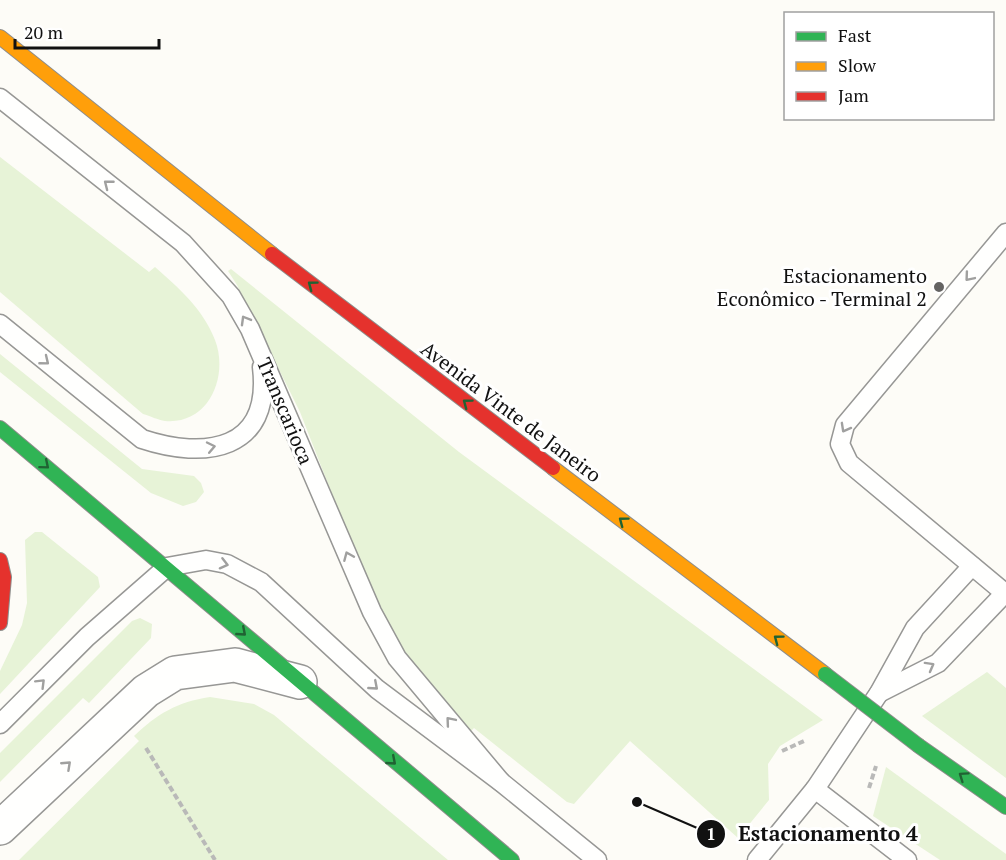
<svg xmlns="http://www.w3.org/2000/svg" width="1006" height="860" font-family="'PT Serif',serif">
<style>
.green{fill:#e7f3d7}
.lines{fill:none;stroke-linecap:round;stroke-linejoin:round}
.lane-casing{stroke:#979795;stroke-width:21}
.street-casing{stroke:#979795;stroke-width:36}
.fast-casing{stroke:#8e8d8b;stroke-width:16}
.slow-casing{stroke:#8e8d8b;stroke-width:16}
.jam-casing{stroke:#8e8d8b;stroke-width:16}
.path{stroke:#b9b9b8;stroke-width:4;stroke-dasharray:6 3;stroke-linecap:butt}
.lane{stroke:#fffffe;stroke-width:18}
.street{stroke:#fffffe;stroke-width:33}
.fast{stroke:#30b455;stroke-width:14}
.slow{stroke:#ff9f0a;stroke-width:14}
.jam{stroke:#e5322d;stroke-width:14}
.fast-bridge-casing{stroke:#8e8d8b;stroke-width:16;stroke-linecap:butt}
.fast-bridge{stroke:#30b455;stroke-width:14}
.oneway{stroke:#a0a09f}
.oneway2{stroke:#206233}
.poi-dot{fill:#646362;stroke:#fff;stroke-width:2}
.labels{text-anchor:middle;stroke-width:6;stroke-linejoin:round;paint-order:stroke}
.poi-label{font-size:20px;fill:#111;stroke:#fff;text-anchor:end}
.street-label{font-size:20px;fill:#111;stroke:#fff}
.leader{fill:none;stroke:#111;stroke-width:2}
.callout-dot{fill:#111;stroke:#fff;stroke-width:2}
.mark-label{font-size:18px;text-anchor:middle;font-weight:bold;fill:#fff}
.callout-label{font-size:21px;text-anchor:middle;font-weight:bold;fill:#111;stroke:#fff;stroke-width:6;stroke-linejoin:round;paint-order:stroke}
</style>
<rect width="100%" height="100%" fill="#fdfcf7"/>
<g class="green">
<path d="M0 157 149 272 155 267C179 288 203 309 215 340 229 376 209 425 165 421 158 420 150 416 143 414L0 292Z"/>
<path d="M231 269 459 452 823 720 780 746 768 764 769 800 738 838 630 741 574 804 567 802 474 728 469 733 411 666 392 636 362 571 300 412 237 285 228 271Z"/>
<path d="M0 354 142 469 194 476 201 483 204 492 196 502 183 506 151 493 0 372Z"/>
<path d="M35 532H42L98 577 100 587 0 694V671L22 625 27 603 25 540Z"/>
<path d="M140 618 152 624 151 638 89 703 83 698 0 782V753L132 621Z"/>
<path d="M987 672 1006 688V778L922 716Z"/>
<path d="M210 697 254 704 274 715 448 860H19L139 741 134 736C157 714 177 702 210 697Z"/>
<path d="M886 767 1006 854V860H940L873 816Z"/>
</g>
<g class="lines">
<defs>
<g id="lane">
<path d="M0 98 183 243 231 296 250 329 372 612 397 658 501 782"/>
<path d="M1006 233 845 425 840 444 849 463 1006 594"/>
<path d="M0 324 142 439C205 460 272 451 262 367"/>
<path d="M879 693 938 663 1005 593"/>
<path d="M0 724 87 637 167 567 206 560 227 564 261 582 377 689 501 782 597 860"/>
<path d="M815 789 907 860"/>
<path d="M757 860 815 789 879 693 915 628 972 566"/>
</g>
<path id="street" d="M0 828 146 691 175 673 235 665 300 682"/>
<g id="fast">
<path d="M0 428 512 860"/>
<path d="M919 746 1006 807"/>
</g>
<g id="slow">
<path d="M0 37 272 254"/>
<path d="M553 468 825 674"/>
</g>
<g id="jam">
<path d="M272 254 553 468"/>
<path d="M0 560 4 577 0 623"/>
</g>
</defs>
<use href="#lane" class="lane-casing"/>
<use href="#street" class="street-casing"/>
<use href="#fast" class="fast-casing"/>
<use href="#slow" class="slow-casing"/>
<use href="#jam" class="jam-casing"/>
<g class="path">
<path d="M146 748 215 860"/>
<path d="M782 751 804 741"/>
<path d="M869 788 876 766"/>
</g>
<use href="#lane" class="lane"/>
<use href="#street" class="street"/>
<use href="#fast" class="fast"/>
<use href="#slow" class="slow"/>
<use href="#jam" class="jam"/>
<defs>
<path id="fast-bridge" d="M825 674 919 746"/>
</defs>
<use href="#fast-bridge" class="fast-bridge-casing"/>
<use href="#fast-bridge" class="fast-bridge"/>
</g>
<defs><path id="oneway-chevron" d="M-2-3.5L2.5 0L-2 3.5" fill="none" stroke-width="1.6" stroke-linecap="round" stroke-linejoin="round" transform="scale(1.5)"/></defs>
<g class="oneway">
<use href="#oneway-chevron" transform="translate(108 184) rotate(-142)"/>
<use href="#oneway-chevron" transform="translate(969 277) rotate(130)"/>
<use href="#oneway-chevron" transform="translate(245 320) rotate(-120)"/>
<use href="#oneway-chevron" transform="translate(45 361) rotate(39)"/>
<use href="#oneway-chevron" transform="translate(845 428) rotate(119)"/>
<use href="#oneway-chevron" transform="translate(211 447) rotate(-12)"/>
<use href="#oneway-chevron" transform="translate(348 556) rotate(-113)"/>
<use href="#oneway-chevron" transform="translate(224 564) rotate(14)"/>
<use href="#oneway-chevron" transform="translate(930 666) rotate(-29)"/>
<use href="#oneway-chevron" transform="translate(41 683) rotate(-45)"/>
<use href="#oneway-chevron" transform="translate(374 686) rotate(41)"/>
<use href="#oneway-chevron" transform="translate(450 721) rotate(-130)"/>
<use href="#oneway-chevron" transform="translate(67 765) rotate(-43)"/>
</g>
<g class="oneway2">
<use href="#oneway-chevron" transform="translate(312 285) rotate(-143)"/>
<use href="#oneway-chevron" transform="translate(467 403) rotate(-143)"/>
<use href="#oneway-chevron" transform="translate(45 465) rotate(40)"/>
<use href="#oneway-chevron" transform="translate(623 521) rotate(-143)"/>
<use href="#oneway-chevron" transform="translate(242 632) rotate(41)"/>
<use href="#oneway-chevron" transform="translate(778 639) rotate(-143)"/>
<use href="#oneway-chevron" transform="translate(392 761) rotate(41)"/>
<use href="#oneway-chevron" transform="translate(963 776) rotate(-145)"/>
</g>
<circle class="poi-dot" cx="939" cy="287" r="6"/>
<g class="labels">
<g class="poi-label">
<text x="927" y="283">Estacionamento<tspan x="927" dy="23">Econômico - Terminal 2</tspan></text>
</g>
<g class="street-label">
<text transform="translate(285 411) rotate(67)" y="7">Transcarioca</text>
<text transform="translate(511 412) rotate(37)" y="7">Avenida Vinte de Janeiro</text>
</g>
</g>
<path class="leader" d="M637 802L711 834"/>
<g class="callout-dot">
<circle cx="637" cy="802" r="6"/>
<circle cx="711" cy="834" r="15"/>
</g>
<g class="mark-label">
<text x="711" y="840">1</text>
</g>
<g class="callout-label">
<text x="828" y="841">Estacionamento 4</text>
</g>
<rect x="784" y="12" width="210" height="108" fill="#ffffff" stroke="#a0a0a0" stroke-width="1.5"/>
<rect x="796" y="32" width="30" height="9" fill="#30b455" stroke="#a0a0a0" stroke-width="1.5"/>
<text x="838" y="42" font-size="18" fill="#111111">Fast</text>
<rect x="796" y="62" width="30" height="9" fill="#ff9f0a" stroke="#a0a0a0" stroke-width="1.5"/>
<text x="838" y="72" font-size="18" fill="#111111">Slow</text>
<rect x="796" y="92" width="30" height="9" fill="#e5322d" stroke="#a0a0a0" stroke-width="1.5"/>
<text x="838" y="102" font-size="18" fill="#111111">Jam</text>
<path d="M15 39v9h144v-9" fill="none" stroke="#111111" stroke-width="3"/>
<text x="24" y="39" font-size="18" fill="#111111" stroke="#ffffff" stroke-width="4.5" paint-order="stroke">20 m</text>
</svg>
